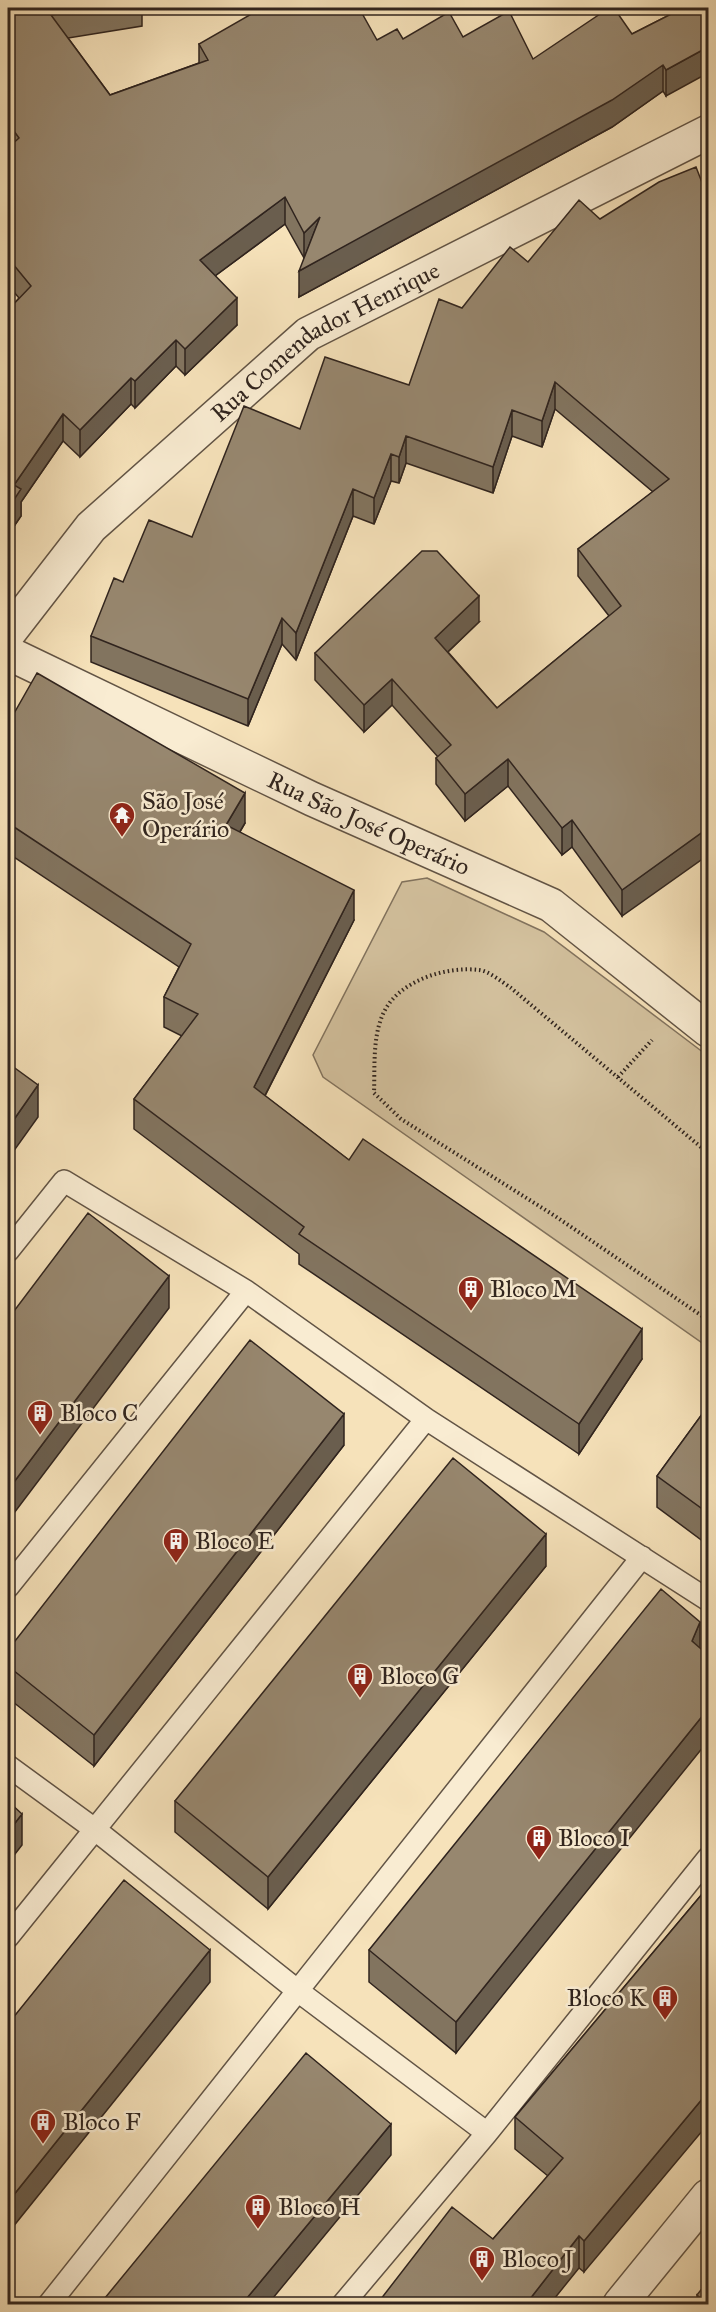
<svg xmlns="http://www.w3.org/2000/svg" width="716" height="2312" font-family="'IM FELL Great Primer',serif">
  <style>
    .green { fill: #d4c29f; stroke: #82735e; stroke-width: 1.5 }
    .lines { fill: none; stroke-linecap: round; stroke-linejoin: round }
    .service-casing { stroke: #625445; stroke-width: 24 }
    .minor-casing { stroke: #625445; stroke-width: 36 }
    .tertiary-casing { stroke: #625445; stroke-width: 36 }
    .path { stroke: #30241e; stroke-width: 4; stroke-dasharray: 1.5 3; stroke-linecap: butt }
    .service { stroke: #f9ecd2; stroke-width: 21 }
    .minor { stroke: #f9ecd2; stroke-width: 33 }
    .tertiary { stroke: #f9ecd2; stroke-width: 33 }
    .wall { fill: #82745f; stroke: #30241e; stroke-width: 1.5 }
    .shaded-wall { fill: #6a5e4e; stroke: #30241e; stroke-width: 1.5 }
    .building { fill: #97876f; stroke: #30241e; stroke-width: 1.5 }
    .labels { text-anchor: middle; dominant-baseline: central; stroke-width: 5; stroke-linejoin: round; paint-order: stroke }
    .street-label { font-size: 24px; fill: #30241e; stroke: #f9ecd2 }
    .poi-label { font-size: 24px; fill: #30241e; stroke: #f9ecd2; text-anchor: start }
  </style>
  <rect width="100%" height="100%" fill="#f6e2ba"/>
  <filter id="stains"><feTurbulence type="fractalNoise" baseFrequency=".00333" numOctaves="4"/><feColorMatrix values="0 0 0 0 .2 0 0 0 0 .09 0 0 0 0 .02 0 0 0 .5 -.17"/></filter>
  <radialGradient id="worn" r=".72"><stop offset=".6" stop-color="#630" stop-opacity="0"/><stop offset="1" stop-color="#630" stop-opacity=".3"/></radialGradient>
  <path class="green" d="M427,878L544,932L708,1056V1347L323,1077L313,1055L402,882Z"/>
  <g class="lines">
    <g class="service-casing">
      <path id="service" d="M8,1251L64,1181L246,1291L426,1419L708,1600
        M8,1587L246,1291
        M8,1766L93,1828L298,1991L487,2133
        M8,1937L426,1419
        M49,2304L642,1557
        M343,2304L487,2133L708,1858"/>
    </g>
    <g class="minor-casing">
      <g id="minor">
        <path id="s1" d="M8,653L312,799L551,905L708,1030"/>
        <path d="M620,2304L708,2196"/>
      </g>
    </g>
    <g class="tertiary-casing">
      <g id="tertiary">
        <path id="s2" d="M8,634L91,527L308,334L708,132"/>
      </g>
    </g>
    <path class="path" d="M618,1077L652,1040
      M708,1153L511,988C502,982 489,971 479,970C447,966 401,980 385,1010C372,1034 375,1067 374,1093L401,1119L555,1216L708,1320"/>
    <use href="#service" class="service"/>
    <use href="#minor" class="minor"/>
    <use href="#tertiary" class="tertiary"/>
  </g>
  <path class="wall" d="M8,8H142V26L68,38L110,95L199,63V44L403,39L463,37L533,59L632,34L683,8L666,96L663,91L612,127L299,297L304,258L285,224L215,276L237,325L185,375L176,366L135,408L131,404L80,457L63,441L21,502V516L8,535V310L19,298L8,285Z
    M708,198L622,916L572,847L562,855L508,786L465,821L436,784V758L438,757L392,705L364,732L315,680V653L479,622L448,652L497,708L609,616L578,576V549L653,492L555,409L542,447L512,436L493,493L406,463L399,483L391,481L374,524L353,516L296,660L282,644L248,726L91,662V636L123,582L192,537L300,429L409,385L462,308L528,262L600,219Z
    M8,724L245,823L240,832L354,920L265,1096L349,1160L642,1359L579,1454L299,1264V1254L134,1129V1099L182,1036L164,1027V997L179,967L8,853Z
    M708,1406V1545L657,1507V1476Z
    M344,1445L94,1766L8,1698V1650Z
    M546,1566L268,1909L175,1832V1801Z
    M700,1648L456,2053L369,1982V1950Z
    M708,1887L584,2272L579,2268L493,2239L548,2176L515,2149V2117Z
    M697,2295L708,2304H697Z"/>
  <path class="shaded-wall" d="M708,47V73L666,96V70Z
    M663,65V91L612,127L299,297V271Z
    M285,197V224L200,287V260Z
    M320,217L304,259V233Z
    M237,298V325L185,375V349Z
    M176,340V366L135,408V381Z
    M131,378V404L80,457V430Z
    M555,382V409L542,447V421Z
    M512,410V436L493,493V467Z
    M63,414V441L21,502V516L8,535V509L14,485Z
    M406,436V463L399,483V457Z
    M391,454V481L374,524V498Z
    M353,489V516L296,660V633Z
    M479,596V622L435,664V638Z
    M282,618V644L248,726V699Z
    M392,679V705L364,732V705Z
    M508,759V786L465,821V794Z
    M245,793V823L226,855V825Z
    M572,820V847L562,855V828Z
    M708,828V855L622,916V890Z
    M354,890V920L254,1117V1087Z
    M38,1085V1117L8,1159V1128Z
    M169,1276V1308L8,1521V1490Z
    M642,1329V1359L579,1454V1424Z
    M344,1414V1445L94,1766V1735Z
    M546,1534V1566L268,1909V1877Z
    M700,1622V1653L692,1641Z
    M708,1709V1741L456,2053V2022Z
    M22,1814V1845L8,1863V1832Z
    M210,1950V1982L8,2233V2202Z
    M708,2092V2124L584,2272V2241Z
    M391,2124V2155L268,2304H242Z
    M579,2236V2268L550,2304H526Z"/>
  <path class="building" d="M8,8H94L51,15L110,95L208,60L199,44L262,8H359L377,40L397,29L403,39L449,12L463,37L509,11L533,59L609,8H614L632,34L683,8H700L708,25V47L666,70L663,65L612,100L299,271L320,217L304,233L285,197L200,260L237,298L185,349L176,340L135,381L131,378L80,430L63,414L14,485L21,489L8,509V310L31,286L8,258V148L19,138L8,123Z
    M700,8H708V20L707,21Z
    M696,167L708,198V828L622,890L572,820L562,828L508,759L465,794L436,758L451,745L392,679L364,705L315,653L422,551H437L479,596L435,638L497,708L621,606L578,549L669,479L555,382L542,421L512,410L493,467L406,436L399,457L391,454L374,498L353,489L296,633L282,618L248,699L91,636L114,578L123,582L149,520L192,537L244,406L300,429L325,357L409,385L439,299L462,308L510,247L528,262L579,200L600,219L659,182Z
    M37,673L245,793L226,825L354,890L254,1087L349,1160L363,1139L642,1329L579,1424L299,1234L304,1227L134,1099L198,1014L164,997L191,944L8,823V724Z
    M8,1063L38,1085L8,1128Z
    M88,1213L169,1276L8,1490V1319Z
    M250,1340L344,1414L94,1735L8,1666V1650Z
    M708,1406V1513L657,1476Z
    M453,1458L546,1534L268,1877L175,1801Z
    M661,1589L700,1622L692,1641L708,1655V1709L456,2022L369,1950Z
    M8,1801L22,1814L8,1832Z
    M124,1880L210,1950L8,2202V2024Z
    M708,1887V2092L584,2241L579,2236L526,2304H377L452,2207L493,2239L563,2158L515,2117Z
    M306,2053L391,2124L242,2304H100Z
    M708,2281V2304L697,2295Z"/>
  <defs>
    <g id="temple-pin" transform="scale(1.35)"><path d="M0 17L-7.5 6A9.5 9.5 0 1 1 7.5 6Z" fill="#8f2418" stroke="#f9ecd2"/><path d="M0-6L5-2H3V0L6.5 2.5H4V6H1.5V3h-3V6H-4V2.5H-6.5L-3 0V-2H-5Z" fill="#fff"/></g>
    <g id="building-pin" transform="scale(1.35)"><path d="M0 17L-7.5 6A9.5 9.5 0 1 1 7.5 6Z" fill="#8f2418" stroke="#f9ecd2"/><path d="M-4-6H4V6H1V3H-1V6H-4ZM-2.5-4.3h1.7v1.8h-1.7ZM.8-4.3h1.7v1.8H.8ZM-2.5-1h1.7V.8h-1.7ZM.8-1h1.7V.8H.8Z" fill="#fff"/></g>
  </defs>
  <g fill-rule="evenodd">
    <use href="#temple-pin" x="122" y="815"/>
    <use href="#building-pin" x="471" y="1289"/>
    <use href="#building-pin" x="40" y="1413"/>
    <use href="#building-pin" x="176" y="1541"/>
    <use href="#building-pin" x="360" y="1676"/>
    <use href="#building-pin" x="539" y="1838"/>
    <use href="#building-pin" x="665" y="1998"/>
    <use href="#building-pin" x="43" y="2122"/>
    <use href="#building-pin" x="258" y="2207"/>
    <use href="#building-pin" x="482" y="2259"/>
  </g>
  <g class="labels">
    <g class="street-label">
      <text stroke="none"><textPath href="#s2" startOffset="436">Rua Comendador Henrique</textPath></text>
      <text stroke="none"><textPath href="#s1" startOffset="399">Rua São José Operário</textPath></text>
    </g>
    <g class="poi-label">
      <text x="142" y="801">São José<tspan x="142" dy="28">Operário</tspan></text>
      <text x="490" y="1289">Bloco M</text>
      <text x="60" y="1413">Bloco C</text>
      <text x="195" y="1541">Bloco E</text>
      <text x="380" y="1676">Bloco G</text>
      <text x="558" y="1838">Bloco I</text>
      <text x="646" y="1998" text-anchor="end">Bloco K</text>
      <text x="63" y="2122">Bloco F</text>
      <text x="278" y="2207">Bloco H</text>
      <text x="502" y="2259">Bloco J</text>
    </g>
  </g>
  <rect width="716" height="2312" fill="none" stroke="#f6e2ba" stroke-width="30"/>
  <rect x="9" y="9" width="698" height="2294" fill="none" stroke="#30241e" stroke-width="3"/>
  <rect x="15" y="15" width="686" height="2282" fill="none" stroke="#30241e" stroke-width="1.5"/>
  <rect width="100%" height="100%" filter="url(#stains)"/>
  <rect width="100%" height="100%" fill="url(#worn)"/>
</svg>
